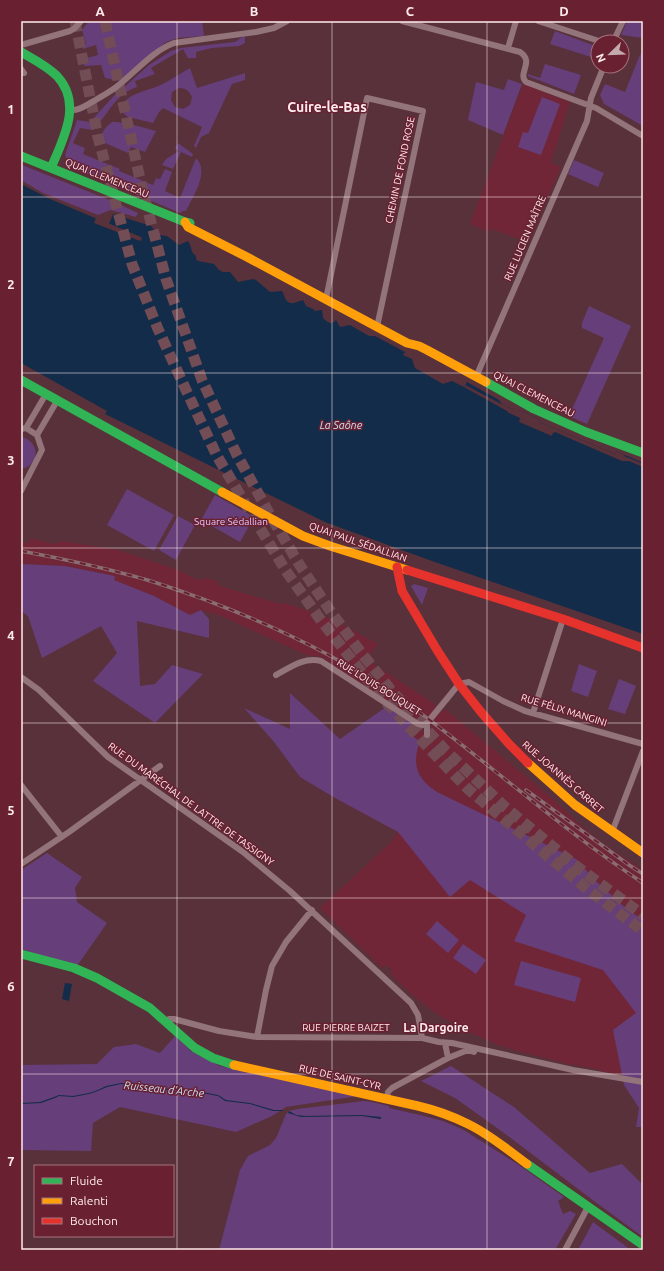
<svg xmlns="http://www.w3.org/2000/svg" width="664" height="1271" font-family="Ubuntu,sans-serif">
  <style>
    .built { fill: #712637 }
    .green { fill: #663e79; fill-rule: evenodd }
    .water { fill: #132c49 }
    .pier { fill: #59313a }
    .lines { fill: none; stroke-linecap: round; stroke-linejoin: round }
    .highway-tunnel { stroke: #724d55; stroke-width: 11; stroke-dasharray: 11 5.5; stroke-linecap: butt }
    .street { stroke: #92747a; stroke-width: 6 }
    .fast { stroke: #30b455; stroke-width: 9 }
    .slow { stroke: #ff9f0a; stroke-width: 9 }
    .jam { stroke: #e5322d; stroke-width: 9 }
    .rail-casing { stroke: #896d73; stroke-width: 3.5 }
    .rail { stroke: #692131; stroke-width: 2; stroke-dasharray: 6; stroke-linecap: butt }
    .grid { fill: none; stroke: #feebed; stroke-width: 1; stroke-opacity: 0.55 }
    .labels { text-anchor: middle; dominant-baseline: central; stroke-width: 3; stroke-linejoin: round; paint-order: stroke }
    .street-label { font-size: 10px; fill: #feebed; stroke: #692131 }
    .park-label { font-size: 10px; fill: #e2c4f9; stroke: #692131 }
    .water-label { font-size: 11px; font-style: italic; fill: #cadff6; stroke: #692131 }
    .quarter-label { font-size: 12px; font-weight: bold; fill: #feebed; stroke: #692131 }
    .district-label { font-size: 14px; font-weight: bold; fill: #feebed; stroke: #692131 }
    .neatline { fill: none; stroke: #feebed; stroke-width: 1.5 }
    .grid-label { font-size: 13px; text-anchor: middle; font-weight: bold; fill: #feebed }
  </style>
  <rect width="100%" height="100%" fill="#59313a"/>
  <path class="built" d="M523,84L570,102L551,163L561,167L528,242L491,229L489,232L470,224Z
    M30,538L53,544L62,541L118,550L178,570L197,580L205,578L218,581L217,585L280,604L285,603L330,618L378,644L366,659L433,703L436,706L433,712L437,715L445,709L548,795L587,831L605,845L643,870V939L636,986V1077L603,1072L597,1069L568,1064L518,1051L498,1045L462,1029L437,1014L417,999L391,975L392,971L385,965L382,968L320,908L391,842L398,832L335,798L411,723L430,737L433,731L431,724L425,720L420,721L389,702L322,657L306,655L219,615L201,610L190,615L154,596L113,580L115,576L65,566L21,564V542L29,543Z"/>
  <path class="green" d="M89,21H202L204,36L178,38L166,42L120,81L105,78L101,65L84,66L83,59L98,55L96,45L83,49V45L86,44L82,30Z
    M627,21H643V38L621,35Z
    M555,31L598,47V50L594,58L550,44Z
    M242,37H245V43L239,46L212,48L196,52V58H188L183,49L151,68L155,74L135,81L137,87C115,94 108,115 93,130L80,128L73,143L85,148L83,154L120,169L119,171L153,185L156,178L160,179L165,169L172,172L165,191L180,198L196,158C210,172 193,196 186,211H183L180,213L71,167L65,155L77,120L90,122L121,88L122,89L149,65L171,51L181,48L235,42Z
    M643,51V126L604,104L600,95L605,84L625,92L639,57Z
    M545,64L581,75L574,94L528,76V74L540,78Z
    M190,68L197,88L245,73V80L232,84L209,133L201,137L196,148L194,146L202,127L163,108L159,112L153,123L128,117L123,113L122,106C127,93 151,90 163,84C172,79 181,73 190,68ZM179,88C186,88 189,91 192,97L190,105L183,109L175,107L171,100L172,92Z
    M508,79L522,84L503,135L468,120L476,82L504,90Z
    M542,97L560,104L541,155L518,147L523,132L528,133Z
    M112,122C121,121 147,128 156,131L145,152L131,147L128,153L105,143C98,135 105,127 112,122Z
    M178,143L193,154L192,157L181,152L173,169L162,165L166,159L179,151L175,148Z
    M574,160L604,173L598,187L568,174Z
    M22,165L112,201L138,213L136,217L111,210L98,215L43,193L21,180V169Z
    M589,306L631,326L587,424L569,416L604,338L582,328V323Z
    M21,437C35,439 41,456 30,465C28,467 24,468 21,469Z
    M127,489L174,515L154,551L107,525Z
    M215,495L254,517L240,542L201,520Z
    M178,516L195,525L176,560L159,550Z
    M21,564L65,566L115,576L114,580L154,596L190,615L201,610L209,619V638L137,621L140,686L155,684L172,665L203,674L155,723L93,681L117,653L101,626L42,658L28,616L21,611Z
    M414,584L428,588L422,605L411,586Z
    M579,664L597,671L588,697L571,691Z
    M619,679L636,686L625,714L608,709Z
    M290,693L340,739L386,707L414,725L409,734L420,741C411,765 417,780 439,793L576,859L597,882L630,912L643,919C643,935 641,951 643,966V1127H636L639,1108L624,1085L613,1030L636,1013L603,970L514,941L526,915L470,880L450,897L398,832L335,798L300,777L274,742L244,708L290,729Z
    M47,853L82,877L75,888L77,902L107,923L77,966L21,949V870Z
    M437,921L459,940L448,953L426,934Z
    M463,944L486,960L476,974L453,958Z
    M521,961L581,978L575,1002L514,985Z
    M175,1036L192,1052L220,1066L358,1096L286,1107L272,1116L236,1132L120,1107L93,1123L91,1151L21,1150V1065L97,1064L114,1047L136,1044L160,1053Z
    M451,1066L514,1107L590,1173L622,1164L643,1185V1237L594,1201L504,1133L455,1098L421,1081Z
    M364,1101L372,1102L389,1106V1108L420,1115L443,1121L462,1129L519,1165L564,1197L558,1201L563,1214L570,1211L576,1214L555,1250H219L240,1170L248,1156L270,1145L276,1138L286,1114L289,1111L297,1109Z
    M593,1222L631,1250H578Z"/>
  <path class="water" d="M21,184L48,198L109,224L113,214L151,226L159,235L167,236L179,245L188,241C192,246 190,252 196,256V259L198,261L214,264L219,270L223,272H230L238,282L253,279L256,280L270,292L282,291C284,294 285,299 287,301C292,306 298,301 303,300L306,306L313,309L315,311L322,310L323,318C328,323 331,325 336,320L340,327L350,325L369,336H375L405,352L403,355L412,359L415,368L443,384L452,381L464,387L467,382L499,400C503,408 511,408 518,410C526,413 533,416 540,419L539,422L615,454L616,451L643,463V634L432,561L325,522L105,414L107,411L21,363Z
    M65,983L72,984L69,1001L62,999Z
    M121,1083L152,1086L159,1089L181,1088L218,1095L226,1100L250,1103L274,1110H283V1111H273L250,1104L225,1101L218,1096L181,1089L159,1090L152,1087L121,1084L107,1087L98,1091L89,1094L73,1097L59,1096L55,1098L41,1103L21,1104V1103L40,1102L54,1097L59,1095L73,1096L89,1093L98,1090L106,1086Z
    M289,1111L296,1115L305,1116L361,1115L381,1117V1119L362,1116L301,1117L288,1113Z"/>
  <path class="pier" d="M96,218L141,237L142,239L140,241L94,223Z
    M465,385L509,408L516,409L540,419L539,422L615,454L616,451L625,455L624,456L643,464V467L629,461H622L555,432L553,433L552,436L519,422L520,418L509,413L507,411L464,387Z"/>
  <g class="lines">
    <path class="highway-tunnel" d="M75,21L98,137L132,264L158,329L186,390L217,456L255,520L286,571L320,619L352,660L382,698L440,760L468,789L587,889L643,931
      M105,21L142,188L166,279L202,380L237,455L269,513L299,564L331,612L359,650L390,689L445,750L504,806L576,866L643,915"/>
    <path class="street" d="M402,21L520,52C535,62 517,73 526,82L596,108L643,136
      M538,21L602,42
      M613,42L623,21
      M21,45L70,31L75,28L81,21
      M508,48L516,21
      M21,69L24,73
      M71,110C79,111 86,105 94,101C102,96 112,91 120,84C137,70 153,51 174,43L256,32L274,28L287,21
      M326,299L367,98L423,111L377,327
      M476,377L587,121L591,98L604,66
      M26,428L46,394
      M21,429L26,428L37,435L42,450L21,491
      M37,435L57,401
      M276,675C291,667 303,657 321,661L418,724L423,725L427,723L459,684L469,682L503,701L525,711L643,744
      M21,677L39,690L108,757L243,852L290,891L411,1003L418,1015L422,1038
      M533,713L563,619
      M427,735V723
      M21,785L62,837
      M612,832L643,751
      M21,864L69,832L160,766
      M166,1022L169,1019H174L219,1031L257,1037L422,1038L439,1042L452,1043L573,1070L643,1082
      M257,1037L266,990L272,966L286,942L312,910
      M445,1043L448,1058
      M387,1099L388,1092L392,1088L448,1058L468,1050L474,1052
      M565,1250L588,1207"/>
    <path class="fast" d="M21,52C33,59 47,66 57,76C83,104 63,139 51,168
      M21,156L185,222L190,223
      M21,380L222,492
      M486,382L534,409L586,432L643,453
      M21,954L74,968L97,978L150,1008L195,1048L213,1058L234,1065
      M527,1164L643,1245"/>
    <path class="slow" d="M185,222L188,227L247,257L407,343L419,346L427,350L486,382
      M222,492L303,536L330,546L407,570
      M528,763L575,805L643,853
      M234,1065L418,1106C435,1110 452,1116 468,1124C489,1134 508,1150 527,1164"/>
    <path class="jam" d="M397,567L402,591L437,650L459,684L481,712L510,745L528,763
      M407,570L563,619L643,648"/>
    <g class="rail-casing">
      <path id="rail" d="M21,551C59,558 96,566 133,576C160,583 186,593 211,602C274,626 335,655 391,692C478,752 554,825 643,883
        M526,790L629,865L643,874"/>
    </g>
    <use href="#rail" class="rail"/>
  </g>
  <path class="grid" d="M177,21V1250M332,21V1250M487,21V1250M21,197H643M21,373H643M21,548H643M21,723H643M21,898H643M21,1074H643"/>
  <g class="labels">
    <g class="street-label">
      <text transform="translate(400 170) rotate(-78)">CHEMIN DE FOND ROSE</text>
      <text transform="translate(107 178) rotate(22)">QUAI CLEMENCEAU</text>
      <text transform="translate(525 238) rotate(-67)">RUE LUCIEN MAÎTRE</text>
      <text transform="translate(534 394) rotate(27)">QUAI CLEMENCEAU</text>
      <text transform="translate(358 542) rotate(19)">QUAI PAUL SÉDALLIAN</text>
      <text transform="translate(379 687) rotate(32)">RUE LOUIS BOUQUET</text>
      <text transform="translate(564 710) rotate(17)">RUE FÉLIX MANGINI</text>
      <text transform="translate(563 777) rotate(41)">RUE JOANNÈS CARRET</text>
      <text transform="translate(191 804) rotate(36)">RUE DU MARÉCHAL DE LATTRE DE TASSIGNY</text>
      <text x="346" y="1027">RUE PIERRE BAIZET</text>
      <text transform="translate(340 1077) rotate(13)">RUE DE SAINT-CYR</text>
    </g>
    <g class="park-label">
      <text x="231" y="521">Square Sédallian</text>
    </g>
    <g class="water-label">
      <text x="341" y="425">La Saône</text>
      <text transform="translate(164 1089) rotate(6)">Ruisseau d'Arche</text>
    </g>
    <g class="quarter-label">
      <text x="436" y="1027">La Dargoire</text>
    </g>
    <g class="district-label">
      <text x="327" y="107">Cuire-le-Bas</text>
    </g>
  </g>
  <rect width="664" height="1271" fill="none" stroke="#692131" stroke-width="44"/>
  <rect x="34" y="1165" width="140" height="72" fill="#692131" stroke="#a5727c"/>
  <rect x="42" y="1178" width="20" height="6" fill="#30b455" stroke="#a5727c"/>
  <text x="70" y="1185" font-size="12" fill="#feebed">Fluide</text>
  <rect x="42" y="1198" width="20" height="6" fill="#ff9f0a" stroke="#a5727c"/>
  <text x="70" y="1205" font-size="12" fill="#feebed">Ralenti</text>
  <rect x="42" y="1218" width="20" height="6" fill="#e5322d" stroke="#a5727c"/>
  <text x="70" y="1225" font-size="12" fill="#feebed">Bouchon</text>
  <g transform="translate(610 54) rotate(247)"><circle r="19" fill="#692131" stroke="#a5727c"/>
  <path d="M0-3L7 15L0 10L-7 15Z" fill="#c4aaae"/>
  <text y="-6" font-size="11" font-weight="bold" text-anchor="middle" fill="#feebed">N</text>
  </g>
  <rect x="22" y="22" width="620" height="1227" class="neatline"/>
  <g class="grid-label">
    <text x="100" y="16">A</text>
    <text x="254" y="16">B</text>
    <text x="410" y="16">C</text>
    <text x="564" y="16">D</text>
    <text x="11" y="114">1</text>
    <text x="11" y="289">2</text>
    <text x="11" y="465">3</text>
    <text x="11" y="640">4</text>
    <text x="11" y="815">5</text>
    <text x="11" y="991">6</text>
    <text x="11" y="1166">7</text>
  </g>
</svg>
